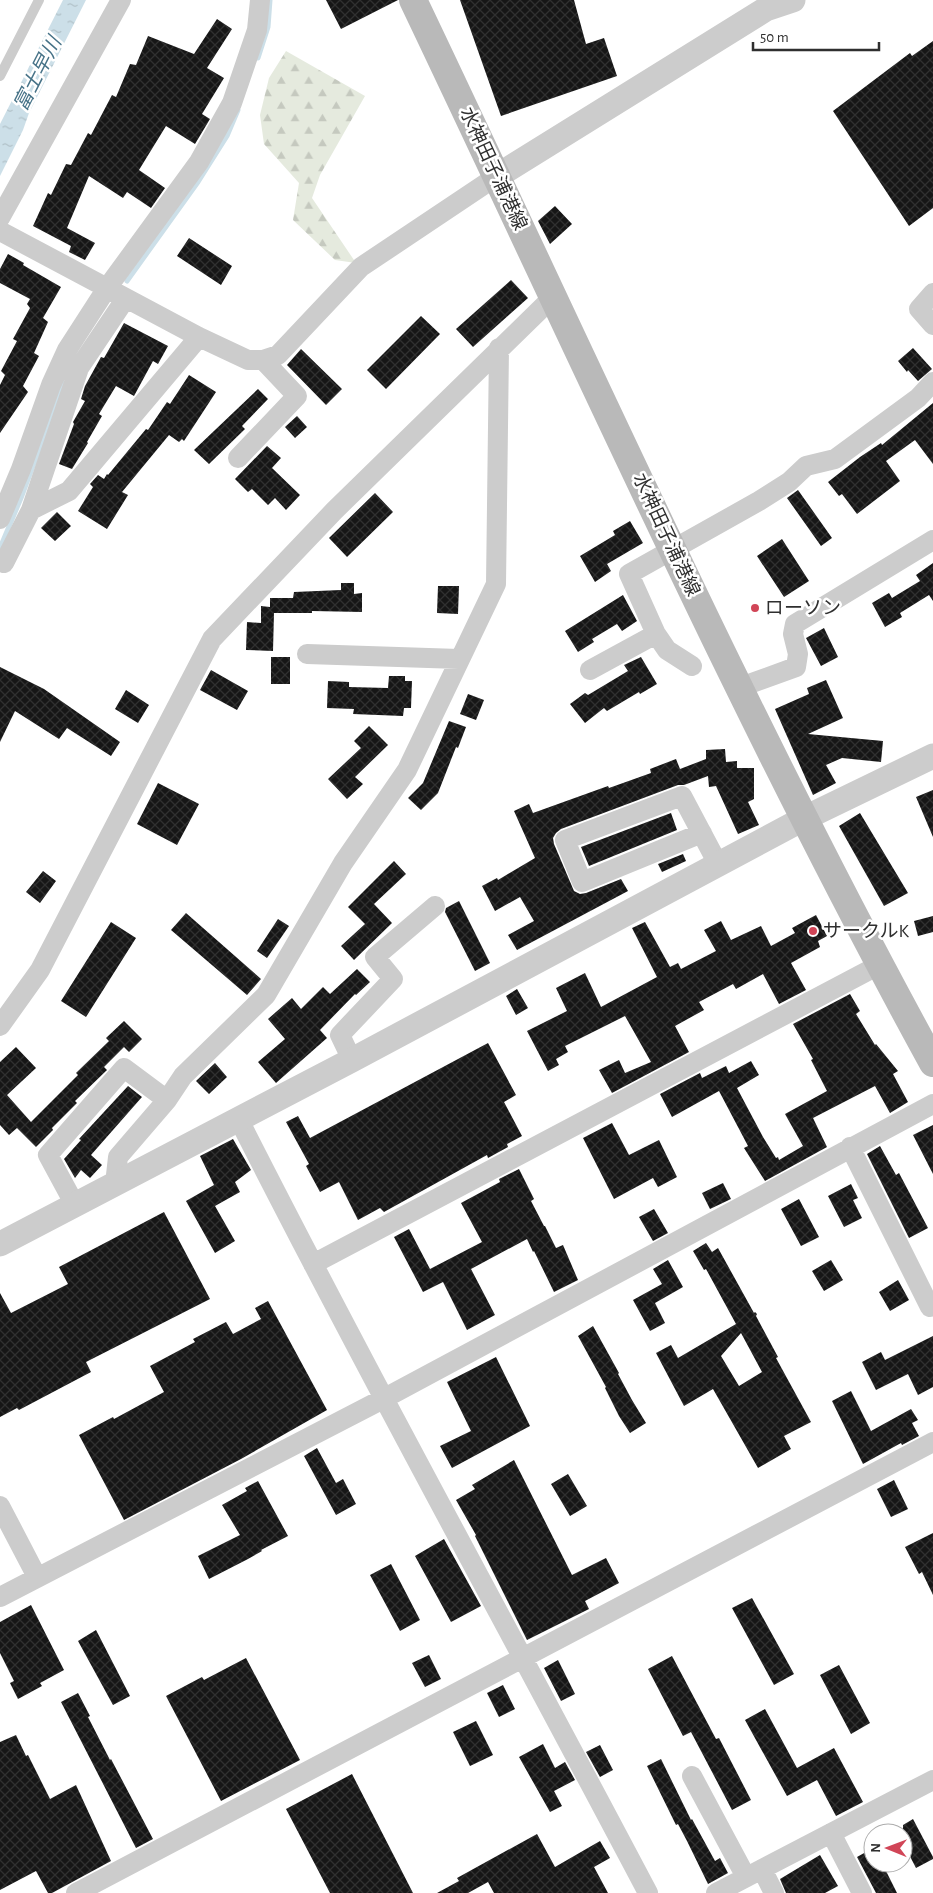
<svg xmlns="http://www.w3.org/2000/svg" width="933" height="1893" font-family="'Alegreya Sans','Noto Sans JP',sans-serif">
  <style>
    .forest { fill: url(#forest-firs) }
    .water { fill: url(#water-ripples) }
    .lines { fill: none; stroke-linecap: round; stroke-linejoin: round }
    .stream { stroke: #ccdfe8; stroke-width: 5 }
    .building { fill: url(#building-cross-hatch); fill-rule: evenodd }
    .service { stroke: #ccc; stroke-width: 10 }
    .minor { stroke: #ccc; stroke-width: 20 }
    .tertiary { stroke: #ccc; stroke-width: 25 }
    .secondary { stroke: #b9b9b9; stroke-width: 28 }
    .poi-dot { fill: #d14557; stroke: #fff; stroke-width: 2 }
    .labels { text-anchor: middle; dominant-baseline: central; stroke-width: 5; stroke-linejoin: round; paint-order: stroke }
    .street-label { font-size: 19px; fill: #2f2f2f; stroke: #fff }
    .poi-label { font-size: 19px; fill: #2f2f2f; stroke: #fff; text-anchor: start }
    .water-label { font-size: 20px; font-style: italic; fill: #467287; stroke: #fff }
  </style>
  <defs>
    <pattern id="forest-firs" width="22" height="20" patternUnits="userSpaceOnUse" patternTransform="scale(1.25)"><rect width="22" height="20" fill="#e5eade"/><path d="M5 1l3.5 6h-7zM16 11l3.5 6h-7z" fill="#c5c9bf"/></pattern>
    <pattern id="water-ripples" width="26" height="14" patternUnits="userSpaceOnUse" patternTransform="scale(1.25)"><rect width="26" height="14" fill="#ccdfe8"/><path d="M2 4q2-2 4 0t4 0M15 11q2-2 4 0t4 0" fill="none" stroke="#b0c0c7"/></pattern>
    <pattern id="building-cross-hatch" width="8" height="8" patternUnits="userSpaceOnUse" patternTransform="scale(1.25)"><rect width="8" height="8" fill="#161616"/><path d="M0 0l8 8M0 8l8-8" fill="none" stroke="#303030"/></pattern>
  </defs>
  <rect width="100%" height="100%" fill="#fff"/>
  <path class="forest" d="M286,51L365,96L320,175L312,198L356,263L335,260L293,220L299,183L264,144L260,115L269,78Z"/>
  <path class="water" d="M63,0H86L29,113L23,130L0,176V124Z"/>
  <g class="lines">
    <path class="stream" d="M258,58L268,27L270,0
      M127,281L198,182L227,136L238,110
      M0,548L21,498L64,383"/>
  </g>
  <path class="building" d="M326,0H398L341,29Z
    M460,0H574L586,44L604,38L617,76L501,116Z
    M217,19L232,29L207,68L224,78L202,114L210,119L195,144L166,126L139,170L165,188L151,208L127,192L123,198L89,176L67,228L95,243L85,260L69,252L71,246L33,226L48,193L51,195L66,164L71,165L88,133L91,135L112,95L116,97L130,64L136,65L148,36L194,54Z
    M933,41V208L909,226L833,111L910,53L912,56Z
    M555,206L572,224L550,244L538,221Z
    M189,238L232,266L221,285L177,256Z
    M8,254L24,263L23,265L61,287L43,318L48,322L34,353L39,356L23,386L28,392L0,433V385L5,375L1,371L17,341L13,339L30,308L27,304L30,299L0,283V269Z
    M511,280L528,298L473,347L456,329Z
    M421,316L440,334L386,389L367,370Z
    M124,323L168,346L158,364L153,361L134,396L116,386L99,414L102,416L87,442L88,443L72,469L59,464L74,424L73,422L85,401L81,399L85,386L101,357L104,358Z
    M913,348L932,369L918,381L908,370L907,372L898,361Z
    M301,349L342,389L326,405L287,365Z
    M189,375L216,392L184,441L182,439L179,442L169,435L122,492L128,495L107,529L78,511L93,487L90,484L98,475L104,479L107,474L108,475L146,429L148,430L167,402L170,404Z
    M258,389L268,399L242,426L245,429L209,464L194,450Z
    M933,403V464L915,440L886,461L900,481L857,514L842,494L839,496L828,482L860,457L881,443L882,445Z
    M297,416L307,427L295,438L285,427Z
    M267,446L281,458L272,468L300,495L286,510L275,498L268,505L252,489L248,492L235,479Z
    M798,490L832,538L821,546L787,498Z
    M375,493L393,512L347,557L329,538Z
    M57,512L71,526L55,541L41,528Z
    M630,521L643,543L607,564L611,571L595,582L580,556L615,535L613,531Z
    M782,539L809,581L784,597L757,556Z
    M933,563V601L929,595L900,613L902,617L885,627L872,603L889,593L892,598L920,581L916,575Z
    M341,583H354V594L362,593V612L312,611V613H274L273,651L246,650L247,622L261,623V606L270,607V598H293L294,592L341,590Z
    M438,586H459L458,614L437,613Z
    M623,595L637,621L622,631L617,624L592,639L594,642L578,652L565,631Z
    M824,628L838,657L821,666L806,638Z
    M271,657H290V684H271Z
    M641,657L657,684L640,694L639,692L607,711L604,708L585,723L570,704L585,693L588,695L628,671L624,665Z
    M0,667L44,689L120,742L111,756L67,728L59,739L15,711L0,742Z
    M211,670L248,691L237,710L200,690Z
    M389,676H405V681H412L411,708H404L403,716L353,714L354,709L327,708L328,681L349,682V687L388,688Z
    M826,680L843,718L808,734L883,741L881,762L842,758L826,765L836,783L813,795L775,709L809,694L807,688Z
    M126,690L149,705L138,723L115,709Z
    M468,694L484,700L476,720L460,714Z
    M449,721L466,727L458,748L456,747L438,793L421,810L408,798L423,783Z
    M369,726L388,745L355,777L363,784L347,799L328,779L361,748L354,741Z
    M725,749L726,762L737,761V768H754V799L748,802L759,825L738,834L716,786L709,787L708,776L684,785H678L561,829L556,833L553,838L554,844L574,891L580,894L586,893L621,879L628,891L517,950L508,935L534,921L520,897L495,911L482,886L497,878L498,880L535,858L514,811L529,804L533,813L608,786L609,788L651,773L650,769L676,759L680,769L706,759V750Z
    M158,783L199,804L177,845L137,824Z
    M933,790V837L916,797Z
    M671,813L677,830L589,866L581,847Z
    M860,813L908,893L884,906L839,826Z
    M683,854L686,861L662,872L658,864Z
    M394,861L406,874L374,904L392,923L354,960L341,946L365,924L348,907Z
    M43,871L56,881L40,903L26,892Z
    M459,901L490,963L475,971L445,912L446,908Z
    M186,913L261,979L247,995L171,930Z
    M816,915L827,936L818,941L820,947L791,963L806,990L779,1004L763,974L736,989L733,984L699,1002L704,1010L675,1026L689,1052L612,1093L599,1070L619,1060L625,1073L651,1062L625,1016L565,1046L568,1052L556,1059L559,1065L548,1071L527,1031L567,1011L556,988L585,973L601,1007L657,977L632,928L645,922L670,967L678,963L681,969L716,951L704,930L721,921L731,940L761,926L771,946L795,933L792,928Z
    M933,916V932L918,936L914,921Z
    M278,919L289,926L267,958L257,951Z
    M111,922L136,938L86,1017L61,1001Z
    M357,969L370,982L356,995L355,994L320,1030L327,1038L276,1083L258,1062L285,1039L268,1019L292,998L301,1009L323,987L330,994Z
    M517,989L528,1008L516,1015L506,996Z
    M850,994L860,1011L856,1014L875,1045L876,1044L898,1071L893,1074L908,1102L890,1113L875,1086L813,1118L827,1147L765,1181L744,1148L748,1146L719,1091L672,1117L660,1094L700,1073L702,1078L726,1066L729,1073L751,1061L759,1075L737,1088L763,1137L776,1158L778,1157L779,1160L803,1146L785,1114L827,1091L811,1060L813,1059L793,1024Z
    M124,1021L142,1039L129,1052L124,1047L104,1067L107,1070L75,1101L77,1103L52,1128L53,1130L36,1147L17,1128L9,1135L0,1125V1062L16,1047L36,1068L7,1095L31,1122L78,1075L76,1073L109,1041L106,1038Z
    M488,1043L516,1095L504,1102L522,1136L507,1144L508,1147L488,1158L487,1155L384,1212L380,1208L358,1220L339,1182L320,1192L306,1166L309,1164L286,1122L298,1116L310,1138Z
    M215,1063L227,1077L209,1094L196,1081Z
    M128,1086L142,1097L91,1155L102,1165L90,1178L81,1170L75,1178L64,1159L81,1140L79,1139Z
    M612,1123L629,1155L659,1140L677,1177L658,1187L653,1178L614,1199L583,1138Z
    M933,1125V1174L913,1135Z
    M233,1139L251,1170L235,1182L240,1192L215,1206L235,1241L215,1253L186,1201L214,1185L200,1156Z
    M880,1146L896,1175L899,1173L928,1228L909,1238L867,1154Z
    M519,1169L534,1199L531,1201L544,1226H545L556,1248L563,1245L578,1280L554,1292L534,1251L533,1252L527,1239L471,1269L495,1315L467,1330L443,1282L423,1292L394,1237L409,1229L430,1269L482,1242L461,1203L500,1182L499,1179Z
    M723,1183L731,1199L710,1209L702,1193Z
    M851,1184L858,1198L853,1200L862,1218L844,1227L828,1196Z
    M799,1199L819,1237L801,1246L781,1209Z
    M654,1209L668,1233L653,1241L639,1217Z
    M164,1212L210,1299L86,1362L91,1372L19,1410L17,1408L0,1417V1293L11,1313L68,1284L59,1267Z
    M706,1243L712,1252L718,1248L754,1313L755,1312L757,1314L756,1316L778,1357L776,1358L811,1422L784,1436L791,1449L758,1468L713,1389L684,1406L656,1353L671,1345L678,1358L736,1324L706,1269L704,1270L693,1251ZM741,1333L762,1372L739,1386L721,1356Z
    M668,1260L683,1287L655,1303L665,1323L650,1331L633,1300L662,1284L653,1269Z
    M831,1260L843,1280L824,1291L812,1271Z
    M898,1280L909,1300L890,1311L879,1292Z
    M268,1301L327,1410L241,1459L124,1520L79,1435L113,1417L114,1419L164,1392L150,1366L195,1342L193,1339L226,1322L233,1334L261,1319L255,1308Z
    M593,1326L619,1373L618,1374L632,1400L646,1423L630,1433L619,1416L605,1388L606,1387L578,1336Z
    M933,1336V1387L918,1395L908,1374L876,1390L862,1362L881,1352L885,1360Z
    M496,1357L530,1426L452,1468L440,1446L471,1431L447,1382Z
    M851,1391L871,1431L911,1409L918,1420L912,1423L919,1436L902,1445L901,1443L863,1464L832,1401Z
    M317,1448L336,1483L343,1479L356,1504L336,1515L304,1456Z
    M514,1460L572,1575L606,1558L619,1583L585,1601L589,1609L527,1640L475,1536L476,1535L456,1500L475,1489L472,1485Z
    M568,1474L587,1506L570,1516L551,1484Z
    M894,1480L908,1509L891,1517L877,1489Z
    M258,1481L288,1536L261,1550L262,1551L248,1559L209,1579L198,1556L240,1535L222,1505L247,1491L245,1488Z
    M933,1533V1595L922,1572L919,1574L905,1547Z
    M444,1539L481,1606L451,1622L415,1556Z
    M391,1564L420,1620L400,1631L370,1575Z
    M752,1598L794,1674L774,1685L732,1608Z
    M31,1605L64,1670L40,1683L42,1686L18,1699L10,1683L14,1681L0,1653V1622Z
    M96,1630L130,1696L113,1705L78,1641Z
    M429,1655L441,1679L425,1687L412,1663Z
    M672,1656L716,1739L719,1738L751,1800L732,1810L691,1732L683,1736L648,1669Z
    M246,1658L300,1760L221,1801L166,1696L202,1677L204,1680Z
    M558,1660L575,1694L561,1701L544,1668Z
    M839,1665L870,1723L851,1734L820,1675Z
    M503,1685L515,1709L499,1717L487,1693Z
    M78,1693L90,1716L88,1717L110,1760L111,1759L153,1839L136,1848L61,1702Z
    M765,1709L797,1768L834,1748L863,1802L836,1816L817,1780L787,1796L745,1720Z
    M476,1721L493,1755L470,1766L453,1732Z
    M16,1735L26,1756L28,1755L50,1799L76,1785L111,1861L52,1893H48L36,1871L0,1890V1742Z
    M543,1744L555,1768L565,1762L575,1780L554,1791L562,1806L550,1812L519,1757Z
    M600,1745L613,1770L600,1777L586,1752Z
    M661,1759L691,1820L692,1819L715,1861L720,1858L728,1873L708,1884L687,1841L678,1824L676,1825L647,1766Z
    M352,1774L413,1893H330L286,1809Z
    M913,1819L933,1857V1859L916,1868L903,1843V1825Z
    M537,1834L555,1867L600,1841L610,1858L594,1867L608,1893H494L488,1882L468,1893H437L459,1881L457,1878Z
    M873,1848V1863H882L897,1893H876L857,1857Z
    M820,1855L838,1886L825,1893H786L780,1879Z"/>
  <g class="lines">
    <path class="service" d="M0,76L39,0"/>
    <path class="minor" d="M0,218L121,0
      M0,231L199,337L248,360H263L278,355L361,267L497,176
      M933,293L919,309L933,325
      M238,458L297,396L263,360
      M31,510L79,368L126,298
      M0,519L21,469L51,385L67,350L107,288L199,162L232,103L257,30L260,0
      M0,561L4,563L31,510L69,491L199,337
      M307,654L459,659
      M692,666L667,650L656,634L629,574L759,501L789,482L806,466L835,459L918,398L933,382
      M590,670L656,634
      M738,688L796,667L798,654L793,634L795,624L933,540
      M702,833L582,882L565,840L682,796L718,864
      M0,1026L40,970L212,639L334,511L553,297
      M352,1060L340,1035L393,979L375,957L435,906
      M239,1120C371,1380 512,1635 648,1893
      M850,1147L930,1307L933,1305
      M115,1184L118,1157L167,1100L183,1076L266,995L343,863L407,770L496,584L499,348
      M75,1205L48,1155L124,1068L167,1100
      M313,1264L879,965
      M0,1506L37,1577
      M0,1597L383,1399L933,1104
      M692,1776L746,1877
      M831,1833L862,1893
      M762,1869L774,1893
      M76,1893L933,1442
      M716,1893L933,1780"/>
    <path class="tertiary" d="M497,176L766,9L793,0
      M0,1244L352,1060L803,819L933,756"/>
    <path class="secondary" d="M413,0C583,356 743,717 933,1063"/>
  </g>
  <g class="poi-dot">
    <circle cx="755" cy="608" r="5"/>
    <circle cx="813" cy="931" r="5"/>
  </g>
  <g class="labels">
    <g class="street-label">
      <text transform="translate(493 169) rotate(65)">水神田子浦港線</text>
      <text transform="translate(666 535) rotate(65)">水神田子浦港線</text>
    </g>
    <g class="poi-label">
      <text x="765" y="608">ローソン</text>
      <text x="823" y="931">サークルK</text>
    </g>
    <g class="water-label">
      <text transform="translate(38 74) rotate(-63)">富士早川</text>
    </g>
  </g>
  <g transform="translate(888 1848) rotate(271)"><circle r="24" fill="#ffffff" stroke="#acacac"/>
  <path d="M0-4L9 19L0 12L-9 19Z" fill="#d14557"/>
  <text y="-8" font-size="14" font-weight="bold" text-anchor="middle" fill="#2f2f2f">N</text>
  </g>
  <path d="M753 42v8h126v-8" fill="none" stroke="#2f2f2f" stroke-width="2.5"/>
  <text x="760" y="42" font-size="15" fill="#2f2f2f" stroke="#ffffff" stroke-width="4" paint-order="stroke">50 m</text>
</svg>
